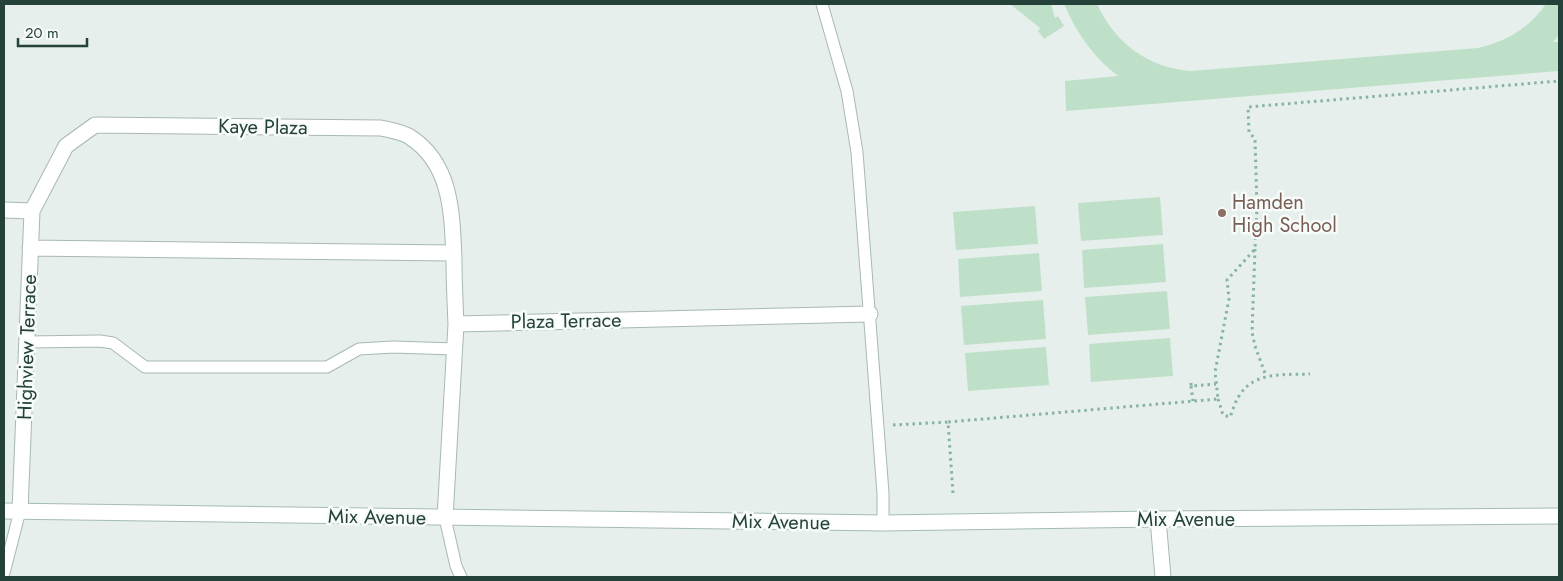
<svg xmlns="http://www.w3.org/2000/svg" width="1563" height="581" font-family="Jost,sans-serif">
  <style>
    .green { fill: #bfe0c8 }
    .lines { fill: none; stroke-linecap: round; stroke-linejoin: round }
    .lane-casing { stroke: #a8b8b2; stroke-width: 13 }
    .street-casing { stroke: #a8b8b2; stroke-width: 17 }
    .secondary-casing { stroke: #a4bbb3; stroke-width: 17 }
    .path { stroke: #86b3a5; stroke-width: 3; stroke-dasharray: 2.5 4; stroke-linecap: butt }
    .lane { stroke: #fff; stroke-width: 11 }
    .street { stroke: #fff; stroke-width: 15 }
    .secondary { stroke: #fff; stroke-width: 15 }
    .education-dot { fill: #8d6e63; stroke: #f7fbf9; stroke-width: 2 }
    .labels { text-anchor: middle; dominant-baseline: central; stroke-width: 5; stroke-linejoin: round; paint-order: stroke }
    .street-label { font-size: 20px; fill: #24423a; stroke: #f7fbf9 }
    .education-label { font-size: 20px; fill: #785e54; stroke: #f7fbf9; text-anchor: start }
  </style>
  <rect width="100%" height="100%" fill="#e6efeb"/>
  <path class="green" d="M1010,4H1051L1055,18L1058,16L1064,26L1044,39L1038,31L1040,28Z
    M1064,4H1097C1115,43 1148,68 1191,71L1478,48C1506,42 1529,28 1546,4H1559V35L1553,42H1559V71L1066,111L1065,81L1118,76C1093,57 1076,32 1064,4Z
    M1160,197L1163,235L1081,241L1078,203Z
    M1035,206L1038,244L956,250L953,212Z
    M1163,244L1166,282L1084,288L1082,250Z
    M1039,253L1042,291L960,297L958,259Z
    M1167,291L1170,329L1088,335L1085,297Z
    M1043,300L1046,339L964,345L961,306Z
    M1170,338L1173,376L1091,382L1089,344Z
    M1046,347L1049,385L968,391L965,353Z"/>
  <g class="lines">
    <g class="lane-casing">
      <path id="lane" d="M822,4L847,91L857,152L883,493V523
        M27,342L100,341L113,343L145,367H327L359,349L393,347L455,349
        M445,518L456,566L461,577
        M4,573L20,511"/>
    </g>
    <g class="street-casing">
      <path id="street" d="M4,210L32,211L20,511
        M32,211L66,146L95,125L381,128C390,130 403,132 410,137C452,164 452,214 454,259C454,280 455,302 456,324
        M30,248L453,253
        M445,518L456,324L870,314
        M1158,519L1163,577"/>
    </g>
    <g class="secondary-casing">
      <path id="secondary" d="M4,511L883,523L1158,519L1559,516"/>
    </g>
    <path class="path" d="M1255,249L1252,332L1255,346L1266,376
      M1191,383V386L1216,384
      M1191,386L1193,401
      M1218,399L1223,415L1230,417C1233,410 1235,402 1239,396C1254,371 1285,375 1310,374
      M893,425L948,422
      M953,493L948,422L1218,399L1215,372L1229,299L1227,280L1255,249L1257,208L1255,139L1249,132L1248,107L1559,81"/>
    <use href="#lane" class="lane"/>
    <use href="#street" class="street"/>
    <use href="#secondary" class="secondary"/>
  </g>
  <circle class="education-dot" cx="1222" cy="213" r="5"/>
  <g class="labels">
    <g class="street-label">
      <text transform="translate(263 127) rotate(1)">Kaye Plaza</text>
      <text transform="translate(566 321) rotate(-1)">Plaza Terrace</text>
      <text transform="translate(27 347) rotate(-88)">Highview Terrace</text>
      <text transform="translate(377 517) rotate(1)">Mix Avenue</text>
      <text x="1186" y="519">Mix Avenue</text>
      <text transform="translate(781 522) rotate(1)">Mix Avenue</text>
    </g>
    <g class="education-label">
      <text x="1232" y="202">Hamden<tspan x="1232" dy="23">High School</tspan></text>
    </g>
  </g>
  <rect width="1563" height="581" fill="none" stroke="#24423a" stroke-width="10"/>
  <path d="M18 38v8h69v-8" fill="none" stroke="#24423a" stroke-width="2.5"/>
  <text x="25" y="38" font-size="15" fill="#24423a" stroke="#f7fbf9" stroke-width="4" paint-order="stroke">20 m</text>
</svg>
